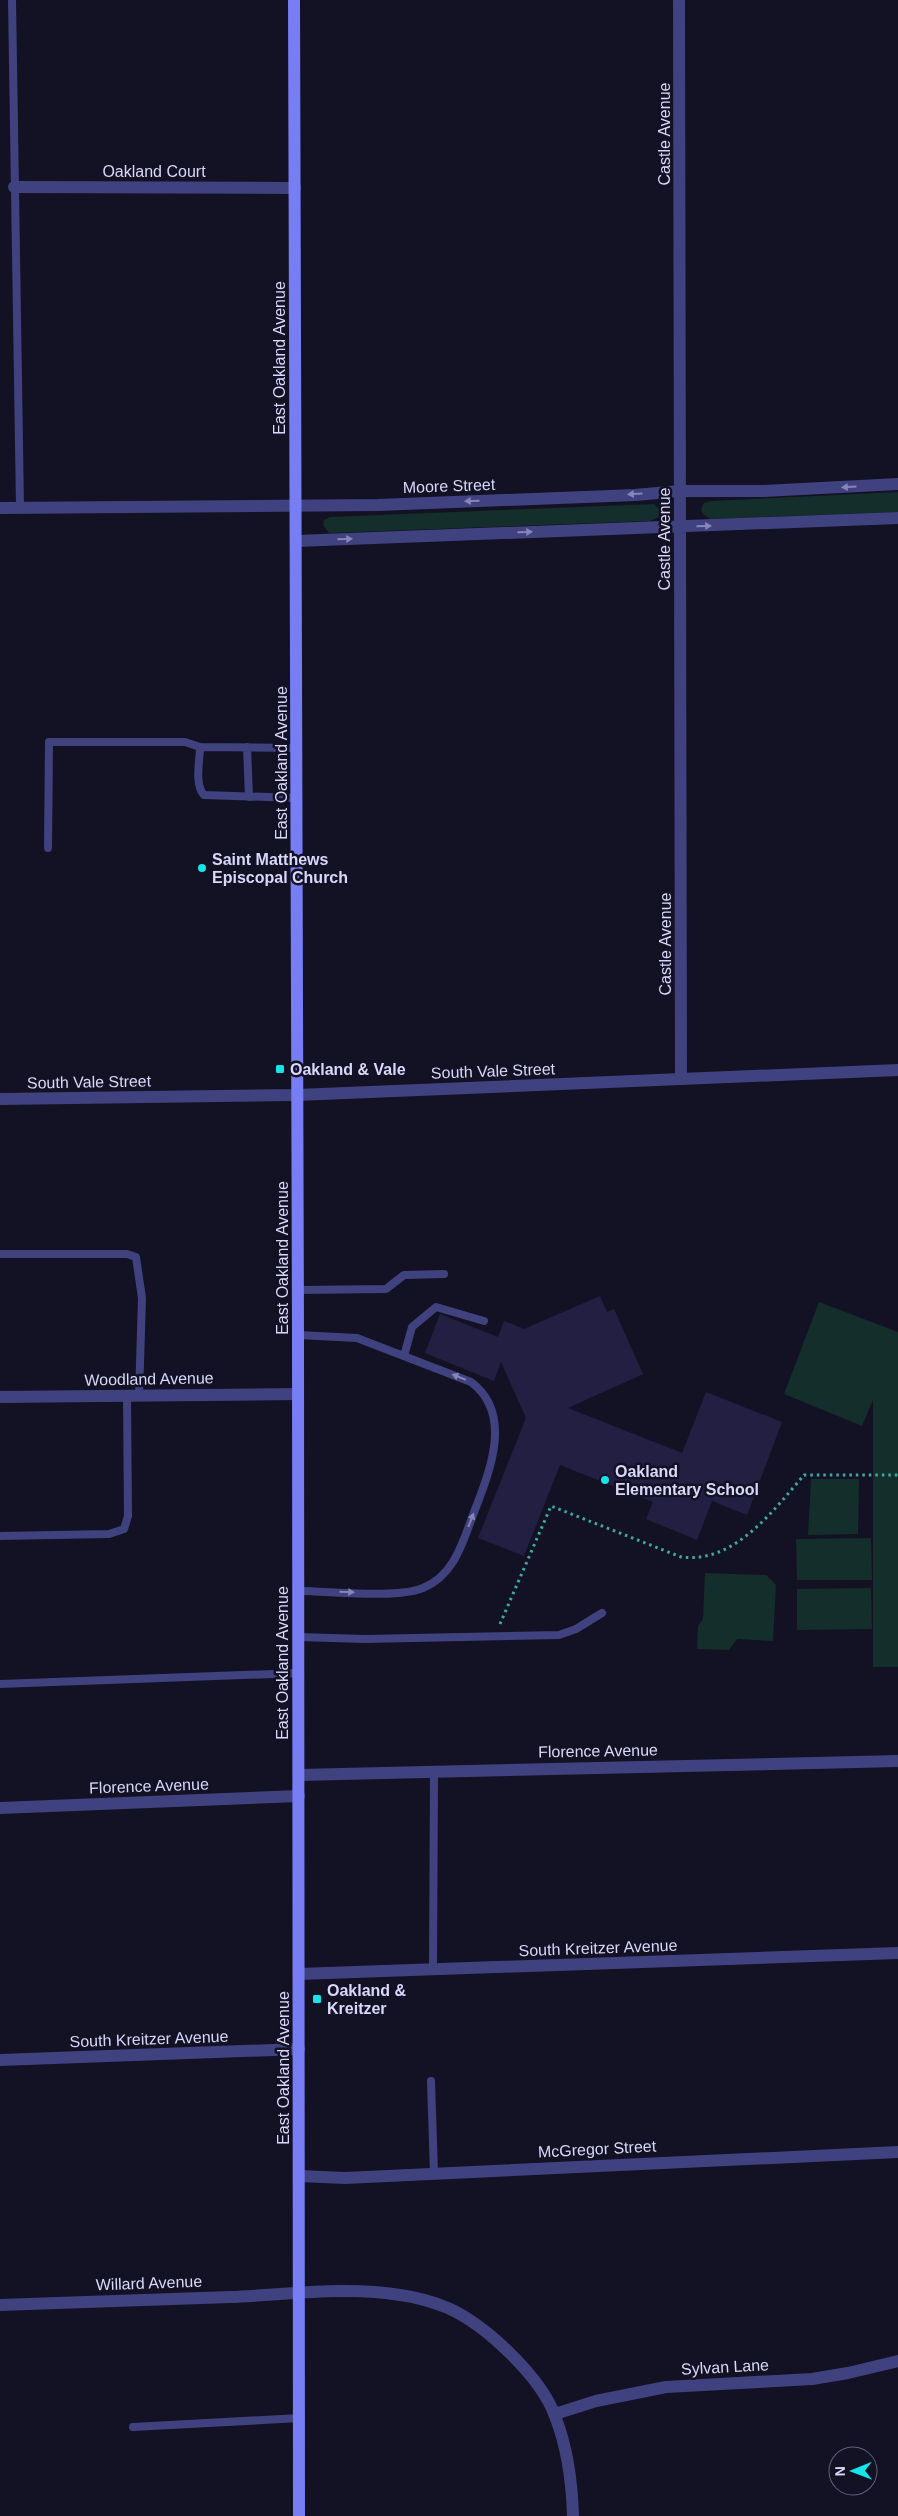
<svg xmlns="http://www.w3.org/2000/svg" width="898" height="2516" font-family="Helvetica,sans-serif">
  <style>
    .green { fill: #142e2b }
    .building { fill: #231f43 }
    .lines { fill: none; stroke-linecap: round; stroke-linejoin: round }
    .path { stroke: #3aad9e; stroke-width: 3; stroke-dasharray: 2.5 4; stroke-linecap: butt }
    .lane { stroke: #40427f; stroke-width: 8 }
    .street { stroke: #40427f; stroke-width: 12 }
    .secondary { stroke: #777df3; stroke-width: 12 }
    .oneway { fill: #8586b7 }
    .poi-dot { fill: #15e4ea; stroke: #131124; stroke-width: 2 }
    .labels { text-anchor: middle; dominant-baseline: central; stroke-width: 5; stroke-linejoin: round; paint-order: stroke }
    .street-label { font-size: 16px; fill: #d9d8fb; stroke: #131124 }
    .poi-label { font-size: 16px; font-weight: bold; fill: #d9d8fb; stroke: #131124; text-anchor: start }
  </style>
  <rect width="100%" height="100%" fill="#131124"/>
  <path class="green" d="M898,492V512L710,519L703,514L701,509L704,503L711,501Z
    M654,504L659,509V517L650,521L329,533L323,525L324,520L330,517Z
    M819,1302L898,1332V1667H873V1400L862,1426L784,1394Z
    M811,1479H859L858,1534L808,1535Z
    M871,1538L872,1580H797L796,1539Z
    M705,1573L766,1575L776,1585L773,1641L737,1639L729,1650L697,1649L698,1626L703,1619Z
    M871,1588L872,1629L797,1630V1589Z"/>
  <path class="building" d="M600,1296L607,1312L614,1309L643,1374L568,1408L682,1453L706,1392L782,1422L747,1515L712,1501L697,1540L646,1519L653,1502L560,1465L524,1556L478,1538L526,1418L501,1362L494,1381L425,1353L440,1314L498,1337L504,1321L524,1329Z"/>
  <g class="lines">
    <path class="path" d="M500,1624L551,1506L681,1557C734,1564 773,1511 804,1475H898"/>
    <path class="lane" d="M12,0L20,507
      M247,747L249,797
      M297,748L200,747C200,760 194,784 204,795L297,798
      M48,848L49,742H185L200,747
      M0,1254H127L136,1257L142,1298L139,1396
      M298,1290L386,1289L404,1275L444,1274
      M298,1335L357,1338L471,1382C515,1415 488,1475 473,1515C462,1544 454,1575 423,1588C396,1599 330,1591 299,1591
      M404,1356L412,1327L436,1307L484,1321
      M0,1536L109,1534L124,1529L128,1516L127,1396
      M298,1637L365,1639L559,1635L576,1629L602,1613
      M0,1684L299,1673
      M433,1970L434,1772
      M431,2081L434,2173
      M133,2427L300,2418"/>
    <path class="street" d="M679,0L681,1079
      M14,187L295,188
      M0,508L378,505L635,495L680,491H764L898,484
      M296,541L898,518
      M0,1099L297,1095L898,1070
      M0,1397L298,1394
      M299,1775L898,1761
      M0,1808L299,1796
      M299,1974L898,1953
      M0,2060L299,2049
      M299,2176L345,2178L898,2152
      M0,2305C77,2302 154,2299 230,2297C285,2295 347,2286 400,2295C416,2297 433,2302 448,2308C486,2325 541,2377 555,2416C568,2449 572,2481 573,2516
      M555,2414L596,2401L666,2387L812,2379L848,2373L898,2361"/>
    <path class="secondary" d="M294,0L298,1335L299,2516"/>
  </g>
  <defs><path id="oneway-solid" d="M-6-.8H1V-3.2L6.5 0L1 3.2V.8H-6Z" transform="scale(1.25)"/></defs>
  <g class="oneway">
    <use href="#oneway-solid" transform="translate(849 487) rotate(177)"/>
    <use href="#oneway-solid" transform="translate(635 494) rotate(176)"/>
    <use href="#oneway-solid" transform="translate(472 501) rotate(178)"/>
    <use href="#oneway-solid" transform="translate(704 526) rotate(-2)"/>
    <use href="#oneway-solid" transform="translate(525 532) rotate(-2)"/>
    <use href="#oneway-solid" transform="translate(345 539) rotate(-2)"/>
    <use href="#oneway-solid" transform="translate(459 1377) rotate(-158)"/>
    <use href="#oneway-solid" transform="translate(471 1520) rotate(-69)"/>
    <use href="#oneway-solid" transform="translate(347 1592) rotate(2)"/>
  </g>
  <g class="poi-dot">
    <circle cx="202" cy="868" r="5"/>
    <rect x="275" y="1064" width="10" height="10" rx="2.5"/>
    <circle cx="605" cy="1480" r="5"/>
    <rect x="312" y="1994" width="10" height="10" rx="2.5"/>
  </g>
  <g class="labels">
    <g class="street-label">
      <text transform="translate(664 134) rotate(-90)">Castle Avenue</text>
      <text x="154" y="171">Oakland Court</text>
      <text transform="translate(279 358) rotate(-90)">East Oakland Avenue</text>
      <text transform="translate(449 486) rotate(-2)">Moore Street</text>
      <text transform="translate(664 539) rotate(-90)">Castle Avenue</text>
      <text transform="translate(281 763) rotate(-90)">East Oakland Avenue</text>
      <text transform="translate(665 944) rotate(-90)">Castle Avenue</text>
      <text transform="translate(493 1071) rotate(-2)">South Vale Street</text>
      <text transform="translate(89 1082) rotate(-1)">South Vale Street</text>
      <text transform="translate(282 1258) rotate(-90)">East Oakland Avenue</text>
      <text transform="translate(149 1379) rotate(-1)">Woodland Avenue</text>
      <text transform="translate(282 1663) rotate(-90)">East Oakland Avenue</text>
      <text transform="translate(598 1751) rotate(-1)">Florence Avenue</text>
      <text transform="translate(149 1786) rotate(-2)">Florence Avenue</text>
      <text transform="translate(598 1948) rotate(-2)">South Kreitzer Avenue</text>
      <text transform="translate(149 2039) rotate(-2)">South Kreitzer Avenue</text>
      <text transform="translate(283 2068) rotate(-90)">East Oakland Avenue</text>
      <text transform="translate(597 2149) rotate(-3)">McGregor Street</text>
      <text transform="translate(149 2283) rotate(-2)">Willard Avenue</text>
      <text transform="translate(725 2367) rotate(-3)">Sylvan Lane</text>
    </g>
    <g class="poi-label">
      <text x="212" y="859">Saint Matthews<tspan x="212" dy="18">Episcopal Church</tspan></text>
      <text x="290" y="1069">Oakland &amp; Vale</text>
      <text x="615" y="1471">Oakland<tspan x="615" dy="18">Elementary School</tspan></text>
      <text x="327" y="1990">Oakland &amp;<tspan x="327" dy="18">Kreitzer</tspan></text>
    </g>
  </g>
  <g transform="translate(853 2471) rotate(269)"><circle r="24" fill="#131124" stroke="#62617a"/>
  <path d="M0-4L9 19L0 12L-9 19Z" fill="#15e4ea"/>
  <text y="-8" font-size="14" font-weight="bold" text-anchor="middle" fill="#d9d8fb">N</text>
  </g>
</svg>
